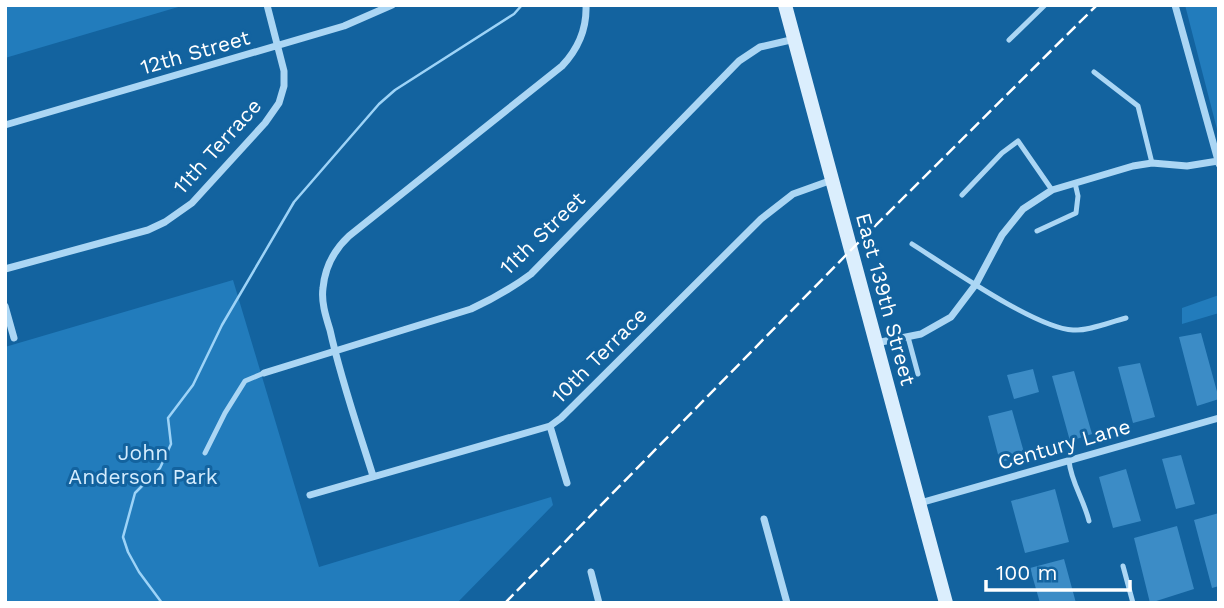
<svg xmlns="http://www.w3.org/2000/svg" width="1224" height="608" font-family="'Work Sans',sans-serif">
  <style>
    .green { fill: #227cbc }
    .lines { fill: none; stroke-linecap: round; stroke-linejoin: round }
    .stream { stroke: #9dd3f7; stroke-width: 2.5 }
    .building { fill: #3c8cc6 }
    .lane { stroke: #abd6f4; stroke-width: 5 }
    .street { stroke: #abd6f4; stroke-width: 7 }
    .secondary { stroke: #dbeefd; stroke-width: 14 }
    .rail { stroke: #fff; stroke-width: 2.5; stroke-dasharray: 12 5; stroke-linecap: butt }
    .labels { text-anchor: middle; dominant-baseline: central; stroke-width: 6; stroke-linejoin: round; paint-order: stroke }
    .street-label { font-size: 21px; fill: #fff; stroke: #13639f }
    .park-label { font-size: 21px; fill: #d4ecfe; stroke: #13639f }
  </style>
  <rect width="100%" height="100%" fill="#13639f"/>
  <path class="green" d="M5,5H185L5,58Z
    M1185,5H1219V137Z
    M233,280L319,567L551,497L553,505L457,603H5V347Z
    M1219,295V313L1182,324V308Z"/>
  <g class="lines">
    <path class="stream" d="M162,603L139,572L128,552L123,537L135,493L160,468L171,444L168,418L193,385L222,325L294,202L379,104L395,90L514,14L522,5"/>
  </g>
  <path class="building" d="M1201,333L1219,399L1197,406L1179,337Z
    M1140,363L1155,417L1133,423L1118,367Z
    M1033,369L1039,392L1014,399L1007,375Z
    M1074,371L1092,434L1070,441L1052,376Z
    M1012,410L1025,456L1000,462L988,416Z
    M1181,455L1195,504L1176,509L1162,459Z
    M1126,469L1141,521L1113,528L1099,477Z
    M1055,489L1069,542L1025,553L1011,501Z
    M1219,513V586L1212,588L1194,520Z
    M1177,526L1194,589L1150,603L1134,538Z
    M1064,559L1076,603H1040L1030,568Z"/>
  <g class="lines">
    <path class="lane" d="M1009,40L1045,5
      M1094,72L1138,106L1152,163
      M962,195L1002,153L1018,141L1052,190
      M1037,231L1076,213L1078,196L1075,183
      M912,244C947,266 1035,328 1073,330C1089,331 1110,322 1126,318
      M908,337L918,374
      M205,453L225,413L245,381L264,373
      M1069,461C1071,482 1084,500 1089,521
      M1123,566L1133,603"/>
    <path class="street" d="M1175,5L1219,164
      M5,125L344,26L392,5
      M5,269L148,230L165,222L192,203L265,123L279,103L284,86V71L267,5
      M5,306L14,338
      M876,343L921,334L951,317L976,284L1002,235L1023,209L1052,190L1133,166L1152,163L1187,166L1218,161
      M264,373L471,309C493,299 512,288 531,274L739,61L760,47L795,39
      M550,426L567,483
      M373,476C358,428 341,380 330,330C326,317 321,302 323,288C325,266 334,250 349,236L562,66C578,49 587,30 586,5
      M310,495L550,426L561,418L761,219L793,194L832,180
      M920,503L1219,418
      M764,519L787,603
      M591,572L599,603"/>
    <path class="secondary" d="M785,5L946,603"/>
    <path class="rail" d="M505,603L851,250L1097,5"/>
  </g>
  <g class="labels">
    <g class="street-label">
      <text transform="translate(195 52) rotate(-16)">12th Street</text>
      <text transform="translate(217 146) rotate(-48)">11th Terrace</text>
      <text transform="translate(542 233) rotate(-44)">11th Street</text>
      <text transform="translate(886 299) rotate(75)">East 139th Street</text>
      <text transform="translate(599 355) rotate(-45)">10th Terrace</text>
      <text transform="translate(1064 444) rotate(-16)">Century Lane</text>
    </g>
    <g class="park-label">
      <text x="143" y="452">John<tspan x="143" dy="24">Anderson Park</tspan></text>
    </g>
  </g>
  <rect width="1224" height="608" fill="none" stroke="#ffffff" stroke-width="14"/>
  <path d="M986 580v10h144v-10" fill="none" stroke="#ffffff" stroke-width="3.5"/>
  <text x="996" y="580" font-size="21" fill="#ffffff" stroke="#13639f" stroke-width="5" paint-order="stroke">100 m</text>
</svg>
